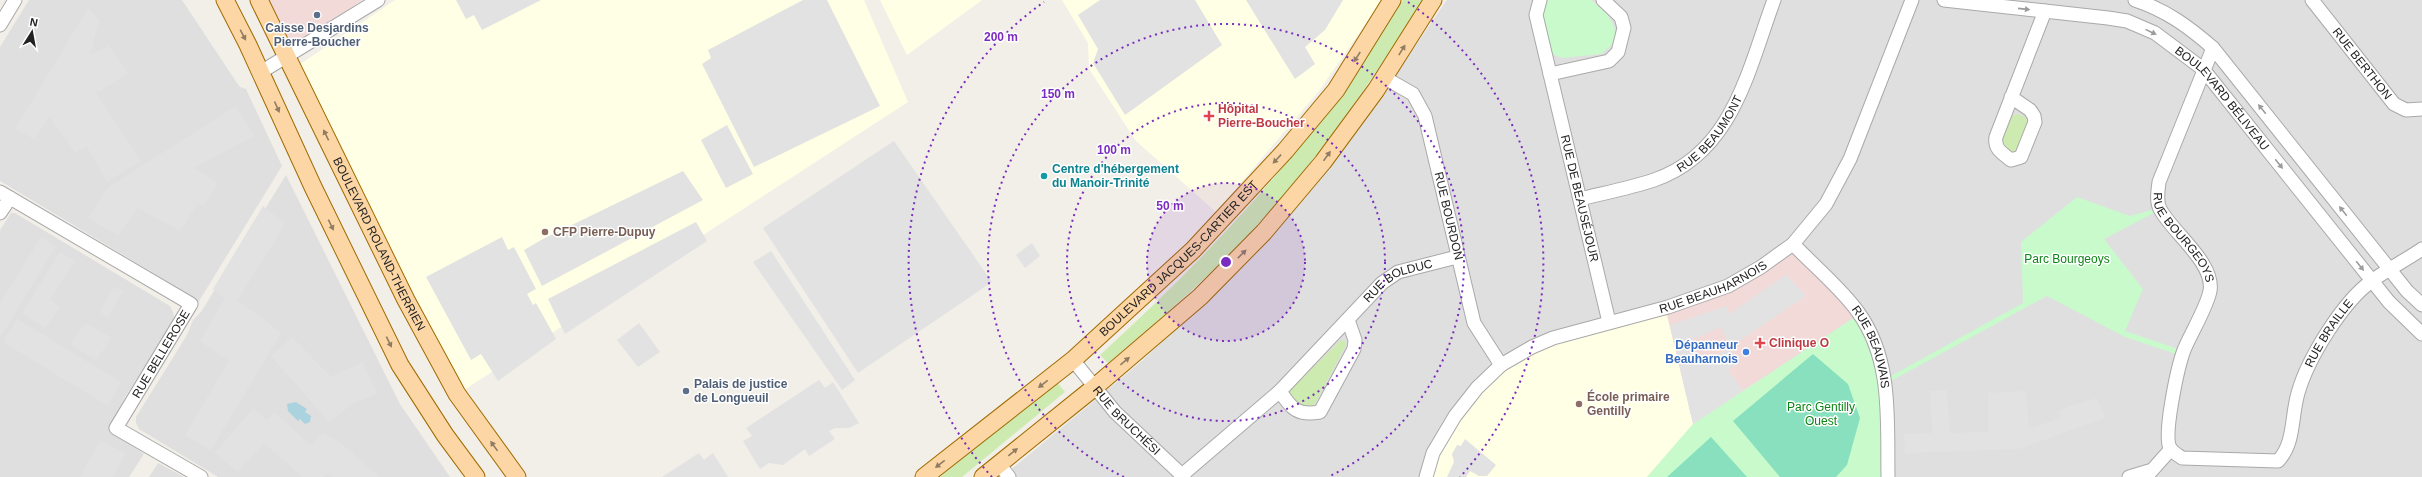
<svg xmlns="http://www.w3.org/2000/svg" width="2422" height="477" font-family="Helvetica,sans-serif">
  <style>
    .residential { fill: #e0dfdf }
    .commercial { fill: #f2dad9 }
    .education { fill: #ffffe5 }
    .grass { fill: #cdebb0 }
    .park { fill: #c8facc }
    .pitch { fill: #88e0be }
    .parking { fill: #e2e2e2 }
    .water { fill: #aad3df }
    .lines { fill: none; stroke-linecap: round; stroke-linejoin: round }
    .minor-casing { stroke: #a9a9a9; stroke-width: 15 }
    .major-casing { stroke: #a06b00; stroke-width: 19 }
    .minor { stroke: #fff; stroke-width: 13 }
    .major { stroke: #fcd6a4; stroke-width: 17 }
    .oneway { fill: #9c9c9c }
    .oneway2 { fill: #8f7c63 }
    .ring { fill: none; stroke: #7b2cbf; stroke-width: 2; stroke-dasharray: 2 4 }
    .service-dot { fill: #5c6f8a; stroke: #fff; stroke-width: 1.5 }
    .health-dot { fill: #e0444e; stroke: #fff; stroke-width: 1.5 }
    .culture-dot { fill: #0f9aa8; stroke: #fff; stroke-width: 1.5 }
    .education-dot { fill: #8d6e63; stroke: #fff; stroke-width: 1.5 }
    .shop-dot { fill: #3f7fe0; stroke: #fff; stroke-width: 1.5 }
    .labels { text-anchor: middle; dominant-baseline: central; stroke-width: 3; stroke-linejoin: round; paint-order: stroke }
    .service-label { font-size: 12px; font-weight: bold; fill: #4e5e75; stroke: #fff }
    .street-label { font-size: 12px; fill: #222; stroke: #fff }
    .health-label { font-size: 12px; font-weight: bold; fill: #be3a42; stroke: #fff; text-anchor: start }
    .culture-label { font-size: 12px; font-weight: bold; fill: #0d838f; stroke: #fff; text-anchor: start }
    .education-label { font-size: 12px; font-weight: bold; fill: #785e54; stroke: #fff; text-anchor: start }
    .park-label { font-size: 12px; fill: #0c8416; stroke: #fff }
    .shop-label { font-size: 12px; font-weight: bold; fill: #366cbe; stroke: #fff; text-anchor: end }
    .centre { fill: #7b2cbf; stroke: #fff; stroke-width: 2 }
    .ring-label { font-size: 12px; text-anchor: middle; font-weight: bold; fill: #7b2cbf; stroke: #fff; stroke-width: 3; stroke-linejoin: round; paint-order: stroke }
  </style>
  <rect width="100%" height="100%" fill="#f2efe9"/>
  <path class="residential" d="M29,0H182L235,80L240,87L246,89L282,166L196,306L185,292L0,181V47Z
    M1447,0H1549L1545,3L1610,17L1591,0H2422V477H1885L1666,312L1428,477H1002L1142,361L1204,302L1343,151Z
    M286,175L400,404L450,477H218L139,429L136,423V417L187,335L193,320L201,312Z
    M11,213H15L170,306L173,312L174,317L171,325L125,397L119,410L116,423L122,438L144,454L129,477H0V230Z
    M158,463L184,477H149Z"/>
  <path class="commercial" d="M267,0H362L292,49Z
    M1792,248L1858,315L1693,424L1666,312Z"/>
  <path class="education" d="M395,0H864L908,102L464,390L296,67Z
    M880,0H982L907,55Z
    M1062,0H1382L1319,91L1216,212L1136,141L1089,69L1088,43Z
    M1666,311L1693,424L1647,477H1428L1435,454L1479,390L1509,364L1563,339Z"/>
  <path class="grass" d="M1403,0H1423C1370,84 1314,165 1246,237C1203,283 1155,323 1108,363L1100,355C1186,277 1266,193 1336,101C1360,69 1381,34 1403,0Z
    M2018,114L2025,117L2028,124L2019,149L2012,153L2003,149L2002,141L2012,116Z
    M1341,340L1345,341V347L1312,409L1300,408L1286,394Z
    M1056,381L1065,392L962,477H940Z"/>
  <path class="park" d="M1549,0H1591C1605,12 1618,22 1615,42L1601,54L1562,58L1550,53C1546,38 1533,12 1549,0Z
    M2077,197L2130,216L2152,210L2154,213L2104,239L2143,289L2125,331L2178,349L2176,354L2125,337L2047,296L1891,381V376L2023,303L2021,242Z
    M1858,315L1877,355L1885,477H1647L1693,424Z"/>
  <path class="pitch" d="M1813,354L1848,384L1860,418L1847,465L1836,477H1780L1733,421Z
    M1711,437L1747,477H1667Z"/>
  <path class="parking" d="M456,0H541L482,30L474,15L466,19Z
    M803,0H827L880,106L754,167L702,64L711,58L708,50Z
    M1100,0H1195L1222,45L1125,115L1093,63L1098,49L1078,15Z
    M1246,0H1343L1325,30L1305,47L1315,64L1295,79Z
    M88,8L99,20L90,55L109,46L128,73L96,93L141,161L107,182L87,147L75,152L49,117L34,139L15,129Z
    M236,106L254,136L194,168L218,183L204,206L198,203L180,231L138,208L118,235L88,218L107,188Z
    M727,125L753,174L726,188L701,140Z
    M894,141L992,282L858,373L763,228Z
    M683,171L703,200L542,286L524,250L543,239Z
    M263,206L285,224L237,301L261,317L281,333L211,450L185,435L229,361L200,341L225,298L213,289Z
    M696,222L707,241L565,334L548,299Z
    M41,237L56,246L0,338V303Z
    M502,237L508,250L514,247L536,289L527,294L533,305L536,303L556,339L498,381L481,354L471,360L426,277Z
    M1032,243L1040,256L1025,268L1016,255Z
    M771,251L855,380L842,390L753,262Z
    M60,252L75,261L50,299L60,307L45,328L22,313Z
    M1786,275L1806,296L1730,347L1721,327L1687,342L1697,364L1730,349L1739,363L1728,370L1743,391L1693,424L1670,325L1726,306L1729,314Z
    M114,287L123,291L108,317L100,312Z
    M17,319L121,382L108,406L3,342Z
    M86,323L112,338L96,360L70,344Z
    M639,323L660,352L638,367L617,340Z
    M292,337L331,377L363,362L377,394L352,404L329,422L271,356Z
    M819,380L825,388L833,382L859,423L849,428H835L829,431L835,439L809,456L805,449L783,465L769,463L760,469L743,441L752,436L746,428Z
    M1947,390L1950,433L1988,432V393L2026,391L2029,429L2060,418L2059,410L2097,398L2105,418L2019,449L1905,453L1904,434L1932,433L1930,391Z
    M253,408L267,420L275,413L311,445L323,433L337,440L380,477H333L327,473L323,477H303L264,443L238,472L215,453Z
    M1465,439L1496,465L1487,476H1479L1470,471L1466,477H1447L1454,462L1452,454L1457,445L1461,446Z
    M100,441L126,453L112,477H80Z
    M699,453L704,460L713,453L728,477H662Z"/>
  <path class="water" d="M296,402L307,409L305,412L311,416L310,422L305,424L300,419L298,421L288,411L287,404Z"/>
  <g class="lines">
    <g class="minor-casing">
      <g id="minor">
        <path id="s1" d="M1540,0L1536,15L1609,322"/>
        <path id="s2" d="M1944,0L2108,18L2127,21L2155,33L2203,69L2389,302L2422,334"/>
        <path d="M2135,0C2166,10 2189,27 2213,48L2407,291L2422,305"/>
        <path id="s3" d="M2312,0L2394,104L2406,110L2422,109"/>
        <path d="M0,25L15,0"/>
        <path id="s4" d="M2213,48L2159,182C2158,191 2156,201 2160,209C2172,232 2215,263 2210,291C2207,307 2191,333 2184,350C2178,366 2163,434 2170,448C2172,452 2178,455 2182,458L2278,461C2295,443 2291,417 2298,393C2308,358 2343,301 2373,280C2388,269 2406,260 2422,249"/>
        <path d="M261,72L378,0"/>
        <path d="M1550,74L1609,61L1618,52L1624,28L1621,17L1603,0"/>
        <path id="s5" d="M1385,78L1413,94L1425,116L1474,323L1501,365"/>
        <path d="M2011,97L2030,110L2034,116L2035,122L2021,157L2011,160C2002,153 1994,149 1996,137L2045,11"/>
        <path d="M0,192L191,304L116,428L201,477"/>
        <path id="s6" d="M1580,199C1604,193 1630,188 1654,180C1733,153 1748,70 1774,0"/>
        <path d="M0,213L10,198"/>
        <path id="s7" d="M1793,244C1813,265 1842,289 1858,312C1893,360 1887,421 1888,477"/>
        <path id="s8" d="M1073,360L1115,412L1184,477"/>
        <path d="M1280,391C1291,409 1298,416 1320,412L1354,349L1355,340L1348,320"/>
        <path d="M999,464L1009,477"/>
        <path id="s9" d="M1182,475L1280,391L1382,283L1398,272L1457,257"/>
        <path id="s10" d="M1426,477L1433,453L1455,416L1477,388L1501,365L1532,347L1553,338L1668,307L1728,286L1761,267L1793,244L1826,204L1850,159L1912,0"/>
        <path d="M2129,477L2149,471"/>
        <path d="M2146,477L2171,449"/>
      </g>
    </g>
    <g class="major-casing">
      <g id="major">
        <path d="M225,0L248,45L313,187L400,365L445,435L476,477"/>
        <path id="s11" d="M259,0L406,300L457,394L517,477"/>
        <path id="s12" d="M924,477L1073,360L1193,250L1285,151L1336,90L1392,0"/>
        <path d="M983,477L1096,386L1200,297L1264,232L1323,162L1376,90L1433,0"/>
      </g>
    </g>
    <use href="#minor" class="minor"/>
    <use href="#major" class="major"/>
  </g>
  <defs><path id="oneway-solid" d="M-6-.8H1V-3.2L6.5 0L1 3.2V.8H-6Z"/></defs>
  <g class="oneway">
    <use href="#oneway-solid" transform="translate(2024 9) rotate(6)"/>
    <use href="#oneway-solid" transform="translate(2151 32) rotate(26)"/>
    <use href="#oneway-solid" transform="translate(2262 109) rotate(-129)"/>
    <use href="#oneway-solid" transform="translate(2279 164) rotate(51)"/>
    <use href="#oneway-solid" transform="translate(2343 211) rotate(-129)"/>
    <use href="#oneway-solid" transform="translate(2360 266) rotate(51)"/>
  </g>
  <g class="oneway2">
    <use href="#oneway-solid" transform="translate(243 35) rotate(62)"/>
    <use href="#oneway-solid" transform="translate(1402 50) rotate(-58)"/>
    <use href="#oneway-solid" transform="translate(1357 57) rotate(123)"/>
    <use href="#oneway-solid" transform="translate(277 107) rotate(66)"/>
    <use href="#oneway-solid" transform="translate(326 135) rotate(-116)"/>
    <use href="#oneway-solid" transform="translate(1327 156) rotate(-54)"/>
    <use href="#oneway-solid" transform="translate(1277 159) rotate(133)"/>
    <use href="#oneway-solid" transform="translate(331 225) rotate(64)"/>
    <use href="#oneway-solid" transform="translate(1242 254) rotate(-45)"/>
    <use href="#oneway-solid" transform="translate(389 342) rotate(64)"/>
    <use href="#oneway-solid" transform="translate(1125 361) rotate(-40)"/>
    <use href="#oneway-solid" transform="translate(1043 384) rotate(142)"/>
    <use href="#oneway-solid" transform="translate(494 446) rotate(-126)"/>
    <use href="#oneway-solid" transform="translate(1013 452) rotate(-39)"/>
    <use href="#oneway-solid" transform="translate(940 464) rotate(142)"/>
  </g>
  <circle cx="1226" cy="262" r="79" fill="#7b2cbf" fill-opacity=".12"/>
  <g class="ring">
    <circle cx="1226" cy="262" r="79"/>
    <circle cx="1226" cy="262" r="159"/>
    <path d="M1124 477A238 238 0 1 1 1328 477"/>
    <path d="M992 477A318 318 0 0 1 1044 2M1408 2A318 318 0 0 1 1460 477"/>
  </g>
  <g class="service-dot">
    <circle cx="317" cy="15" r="4"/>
    <circle cx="686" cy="391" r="4"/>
  </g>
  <g class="health-dot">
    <path d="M1207 110h4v4h4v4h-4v4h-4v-4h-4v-4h4z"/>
    <path d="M1758 337h4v4h4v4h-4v4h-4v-4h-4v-4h4z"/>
  </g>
  <circle class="culture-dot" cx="1044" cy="176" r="4"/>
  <g class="education-dot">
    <circle cx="545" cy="232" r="4"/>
    <circle cx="1579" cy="404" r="4"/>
  </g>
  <circle class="shop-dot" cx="1746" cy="352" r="4"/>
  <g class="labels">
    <g class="service-label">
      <text x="317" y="28">Caisse Desjardins<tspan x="317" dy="14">Pierre-Boucher</tspan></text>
      <text x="694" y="384" text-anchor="start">Palais de justice<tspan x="694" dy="14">de Longueuil</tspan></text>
    </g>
    <g class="street-label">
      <text stroke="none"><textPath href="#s3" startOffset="81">RUE BERTHON</textPath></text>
      <text stroke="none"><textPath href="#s2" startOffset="309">BOULEVARD BÉLIVEAU</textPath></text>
      <text stroke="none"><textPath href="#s6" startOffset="151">RUE BEAUMONT</textPath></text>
      <text stroke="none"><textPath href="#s1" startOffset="204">RUE DE BEAUSÉJOUR</textPath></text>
      <text stroke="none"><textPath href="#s5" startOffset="160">RUE BOURDON</textPath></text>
      <text stroke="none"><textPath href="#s4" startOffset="208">RUE BOURGEOYS</textPath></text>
      <text stroke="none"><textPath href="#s11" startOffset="272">BOULEVARD ROLAND-THERRIEN</textPath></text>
      <text stroke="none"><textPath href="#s12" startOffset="336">BOULEVARD JACQUES-CARTIER EST</textPath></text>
      <text stroke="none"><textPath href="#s9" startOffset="293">RUE BOLDUC</textPath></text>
      <text stroke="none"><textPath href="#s10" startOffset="364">RUE BEAUHARNOIS</textPath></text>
      <text stroke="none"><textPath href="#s4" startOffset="686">RUE BRAILLE</textPath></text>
      <text stroke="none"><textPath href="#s7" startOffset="132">RUE BEAUVAIS</textPath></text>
      <text transform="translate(161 354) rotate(-59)">RUE BELLEROSE</text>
      <text stroke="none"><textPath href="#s8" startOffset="81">RUE BRUCHÉSI</textPath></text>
    </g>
    <g class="health-label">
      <text x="1218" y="109">Hôpital<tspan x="1218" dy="14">Pierre-Boucher</tspan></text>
      <text x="1769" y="343">Clinique O</text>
    </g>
    <g class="culture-label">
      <text x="1052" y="169">Centre d'hébergement<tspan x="1052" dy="14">du Manoir-Trinité</tspan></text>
    </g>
    <g class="education-label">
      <text x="553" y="232">CFP Pierre-Dupuy</text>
      <text x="1587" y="397">École primaire<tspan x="1587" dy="14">Gentilly</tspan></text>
    </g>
    <g class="park-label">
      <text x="2067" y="259">Parc Bourgeoys</text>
      <text x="1821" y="407">Parc Gentilly<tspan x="1821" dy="14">Ouest</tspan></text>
    </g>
    <g class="shop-label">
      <text x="1738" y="345">Dépanneur<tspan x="1738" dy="14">Beauharnois</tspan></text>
    </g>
  </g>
  <circle cx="1226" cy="262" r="6" class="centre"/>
  <g class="ring-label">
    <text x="1001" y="41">200 m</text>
    <text x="1058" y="98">150 m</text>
    <text x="1114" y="154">100 m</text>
    <text x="1170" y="210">50 m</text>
  </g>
  <g transform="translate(32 32) rotate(11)" stroke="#ffffff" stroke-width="3" paint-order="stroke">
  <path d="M0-3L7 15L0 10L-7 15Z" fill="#222222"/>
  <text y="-6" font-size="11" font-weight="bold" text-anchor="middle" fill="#222222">N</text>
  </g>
</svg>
